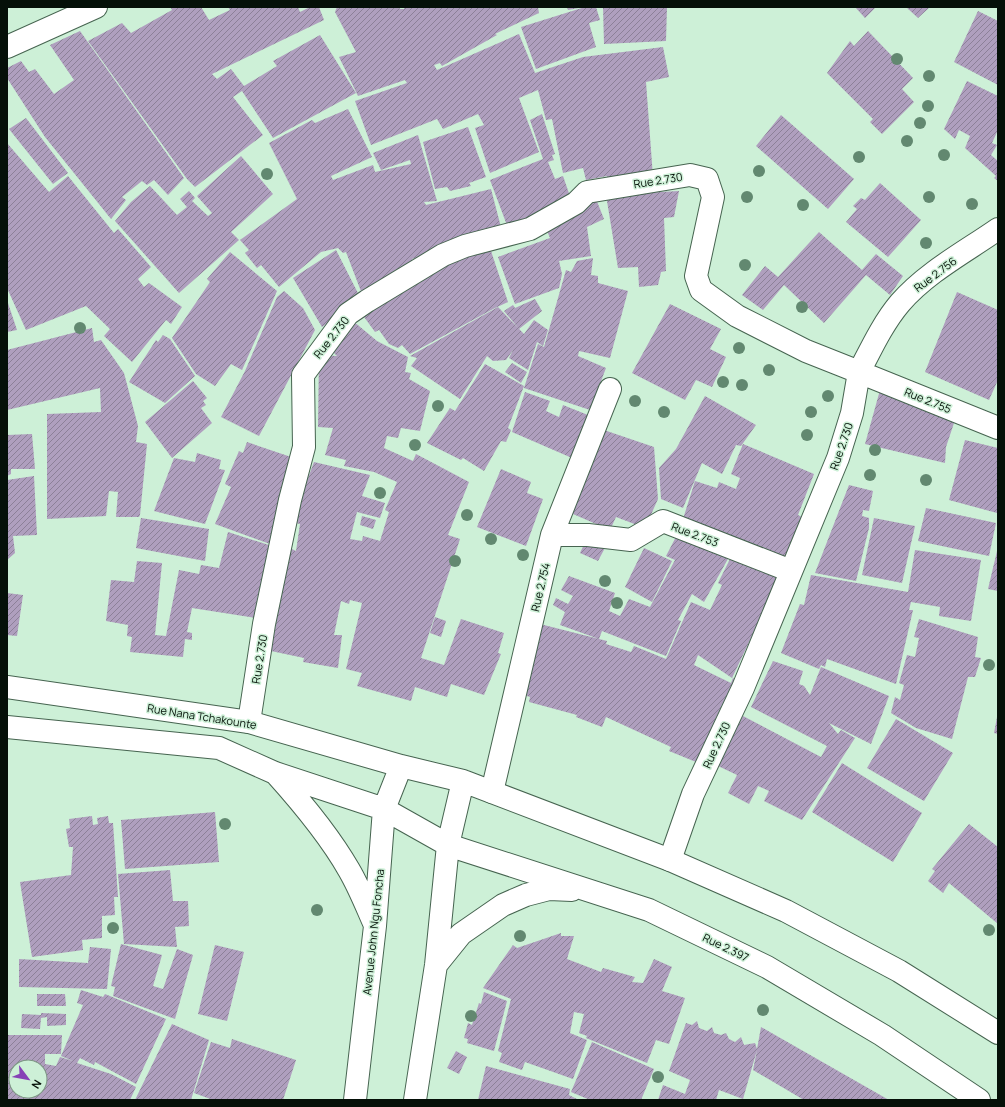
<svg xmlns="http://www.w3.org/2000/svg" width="1005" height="1107" font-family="Manrope,sans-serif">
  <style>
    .building { fill: url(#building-hatch); fill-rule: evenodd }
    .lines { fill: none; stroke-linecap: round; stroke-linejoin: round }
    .minor-casing { stroke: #466450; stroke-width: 24 }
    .secondary-casing { stroke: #466450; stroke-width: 24 }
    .minor { stroke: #fff; stroke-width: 22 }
    .secondary { stroke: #fff; stroke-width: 22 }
    .tree { fill: #628870 }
    .labels { text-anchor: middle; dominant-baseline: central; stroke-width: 3; stroke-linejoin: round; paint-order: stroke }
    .street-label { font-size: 11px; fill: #051008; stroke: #cdf0d7 }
  </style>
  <defs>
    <pattern id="building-hatch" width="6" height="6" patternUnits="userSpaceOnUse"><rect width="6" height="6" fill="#af9fbe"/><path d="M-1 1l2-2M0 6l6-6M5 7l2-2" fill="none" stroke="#8c8098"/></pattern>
  </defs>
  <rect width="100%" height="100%" fill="#cdf0d7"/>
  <path class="building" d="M173,7H201L209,20L230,10L228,7H298L300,12L310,7H319L324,20L212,74L217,79L231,69L244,86L277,66L273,61L320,35L356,93L273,138L242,91L233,97L263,135L195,187L187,179L88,41L122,23L131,33L172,10L171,8Z
    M337,7H399L400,9H404V7H538L539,13L495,34L497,35L442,66L440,63L434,65L437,70L519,34L535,73L583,57L663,47L669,77L646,82L653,177L607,179V176L586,180L583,168L563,173L552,119L546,120L538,90L519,98L539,152L490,173L475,128L484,125L478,114L443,129L437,119L371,145L355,101L407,83L405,80L358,96L339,57L356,52L335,12Z
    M567,7H579V8L568,10Z
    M585,7H596L600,20L589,23L596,47L536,69L521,27Z
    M603,7H667L666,41L604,44Z
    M855,7H876L865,18Z
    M906,7H930L918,18Z
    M978,11L998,21V85L954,62Z
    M80,31L184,178L168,195L154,180L147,185L142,181L122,197L126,200L111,219L45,137L7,78V68L21,61L29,72L35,69L54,94L74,80L50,45Z
    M868,31L913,78L902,89L914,102L882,134L870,122L873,119L827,73L850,41L854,46Z
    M967,81L998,96V130L992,143L997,145L991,155L998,161V181L994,178L996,176L965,148L970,136L959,130L955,139L944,129Z
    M348,109L372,157L331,176L333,180L373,165L375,172L411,164L410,160L381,170L373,153L418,135L437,201L424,202L426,205L491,189L502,231L436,246L439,251L412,259L415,267L362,294L346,252L343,253L338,248L321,252L279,287L261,265L257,268L245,253L249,250L240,240L297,199L269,143L312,120L315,123Z
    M542,114L555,154L552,155L554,160L548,162L555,179L563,176L572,202L508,228L490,180L543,159L530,120Z
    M781,115L854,179L828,209L756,146Z
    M26,118L68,173L53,184L9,129Z
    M468,127L486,177L469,183L471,186L450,191L447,187L435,189L423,142Z
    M7,143L49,192L68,176L114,233L118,229L151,267L138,279L144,287L149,283L182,307L171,324L166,320L132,362L104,336L110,329L86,306L26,330L7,288Z
    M241,156L273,194L231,232L239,240L179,293L115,221L131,202L150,186L177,215L187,207L180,199L189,191L195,198L192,201L208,216L212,213L197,196Z
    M880,183L921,220L888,257L846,222L857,209L853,206L861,198L865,200Z
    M679,191L674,217L664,218L666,271L661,272L658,285L639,287L638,267L618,268L606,195Z
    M596,199L604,219L587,227L591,256L559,261L562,274L559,288L515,304L498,257L550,238L545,226Z
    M819,232L862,270L876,254L903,276L890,295L866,275L824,323L784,285L763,310L742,295L765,266L778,277Z
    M489,245L508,302L495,308L410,354L402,345L398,348L389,344L379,330L375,332L359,310L443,258Z
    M336,250L361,299L322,327L293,278Z
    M230,252L277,291L242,370L231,364L215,386L196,374L172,338L210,282L207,279Z
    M593,258L591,275L598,276V283L628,291L610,358L579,351L578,356L606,368L590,410L524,388L538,344L544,347L566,270L571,272L577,261Z
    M284,291L303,308L315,330L259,436L221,417L245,371L277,297Z
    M957,292L998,310V380L989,400L925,372Z
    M535,299L542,311L519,329L504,311L513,305L515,308Z
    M7,300L17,330L7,332Z
    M670,304L721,329L710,349L726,357L712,387L696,380L685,400L632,373Z
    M498,307L524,334L534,320L548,330L543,346L537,342L528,370L509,358L513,350L506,360L493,361L487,356L460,399L411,366L417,358L410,356Z
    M353,321L377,341L408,357L405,372L411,373L409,379L430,391L420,431L401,428L398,438L387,436L384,448L413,461L416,454L469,482L448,535L460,539L421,658L444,665L461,619L504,633L498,653L501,654L484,695L451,684L447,697L415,687L411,701L357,686L362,673L346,669L362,603L350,600L349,604L341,601L334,635H342L338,668L303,662L304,658L271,651L290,548L296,551L300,524L291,522L305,477L308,478L314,462L370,475L362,496L385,503L380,518L357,512L350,539L362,541L363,536L380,541L389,512L385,510L397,482L374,472L344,466L346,460L325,455L333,428L318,427L319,355L337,356L333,352Z
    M92,328L94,342L101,340L124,373L138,426L136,442L147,444L140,515L139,517H116L118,492L109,491L106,516L47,519V414L101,412L100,388L7,410V350Z
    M163,335L170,339L195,376L165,403L129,382L156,340L158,342Z
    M512,363L527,372L521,383L505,372Z
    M485,364L524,386L508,428L511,430L506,442L501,441L484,471L463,458L461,460L427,443L450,408L455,411Z
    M193,381L207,398L203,401L206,405L201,408L212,423L172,458L145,422Z
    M880,390L956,417L946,447L945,463L865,444Z
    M525,392L550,401L546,411L559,417L563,405L588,415L572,458L512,432Z
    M705,396L756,425L741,446L736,445L722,474L702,463L683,508L661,499L659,468L676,449Z
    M598,428L654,447L658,499L645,528L616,517L610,530L566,511Z
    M32,434L35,469H11V474L7,476V435Z
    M965,440L998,448L997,513L949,500Z
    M247,442L297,459L270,544L215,524L231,487L225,484L239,451L243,453Z
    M743,444L814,474L798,515L811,522L792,563L683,519L695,481L717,488L719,482L736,489L740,478L731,474Z
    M197,453L221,460L219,469L225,470L205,524L154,511L174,458L195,462Z
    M501,469L531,482L527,493L543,499L526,546L477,527Z
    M34,476L37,535L13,536L15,553L7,560V480Z
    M849,485L873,491L869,511L863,510L862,516L869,518V528L856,581L815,573Z
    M926,508L996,523L989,556L918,541Z
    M362,516L376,520L373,529L360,525Z
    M141,518L209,529L205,561L136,548Z
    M874,518L915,526L902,583L862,575Z
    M679,531L729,557L704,602L692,594L678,620L681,621L666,656L602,631L599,639L560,625L565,612L553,605L556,598L568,604L573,596L561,590L569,576L615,593L609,611L620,616L629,599L650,607L675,560L666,556Z
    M228,532L272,546L257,599L256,618L192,608L187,632L192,633V640L185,639L183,657L130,652L132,637L127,636L128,625L106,621L111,580L134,582L137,561L162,563L155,635L166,636L179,570L199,574L201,565L219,568Z
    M587,538L606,546L598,561L580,553Z
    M644,548L672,561L652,602L625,587Z
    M915,550L981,560L971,621L939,616L940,607L911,602L909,610H913L896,684L827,659L825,667L821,665L819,669L781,653L800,604L804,605L811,575L908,592Z
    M997,551H998V591L988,589Z
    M733,553L781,575L732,678L698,655L694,665L731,683L733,678L739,681L726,706L722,705L696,762L669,751L671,747L606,717L602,727L576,717L577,715L529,702L530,697L518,693L536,623L607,641L606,644L631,652L634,646L666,659L691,602L710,610L722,585L718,583Z
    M7,593L23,595L17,636L7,635Z
    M435,617L446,621L441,637L430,633Z
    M919,619L978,637L975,657L981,658L975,677H968L952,739L916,728L891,713L895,697L900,700L904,685L899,683L907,655L915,657L919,638L914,637Z
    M773,661L803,671L799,684L804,686L810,695L821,667L889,696L871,744L829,723L838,734L841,730L855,738L802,820L764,801L769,791L758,786L749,804L728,793L737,775L716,765L743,716L821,757L827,746L751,707Z
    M997,717H998V734L994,733Z
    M896,719L953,753L924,801L867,768Z
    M842,763L922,813L893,862L812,812Z
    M215,812L219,862L125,869L121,820Z
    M92,816L93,825L98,824L97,818L108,816L109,823H113L118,897H114L115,915L102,916V938L82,940L83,950L32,957L20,882L71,875L73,847H69L66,829L70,828L69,819Z
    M969,824L998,847V924L949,883L943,893L928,881L935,871L932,869Z
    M170,870L173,901H188L189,926L175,927L177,947L124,944L118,874Z
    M561,933V936H574L567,959L601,972L603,968L635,977L632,982L643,983L654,959L672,967L662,991L685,998L669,1044L656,1040L647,1063L586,1038L587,1036L579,1033L584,1014L574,1012L570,1033L587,1040L573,1079L525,1062L522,1070L499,1062L502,1053L498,1051L511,999L483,988L513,945L517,948Z
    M121,944L162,955L153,986L163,989L177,949L193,955L175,1019L113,996L115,987L111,986Z
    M215,945L244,952L227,1021L198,1014Z
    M90,947L111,949L107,989L19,987V959L88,963Z
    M81,990L103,997L105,994L166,1019L136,1084L95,1062L94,1065L80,1058L77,1063L111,1074L136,1087L130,1100H7V1035H62L61,1054H45V1064L56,1066L60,1057L73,1061L61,1056L83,1005L77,1003ZM16,1067H40V1091H16Z
    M484,992L507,1001L494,1051L467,1043L468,1039L464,1038L468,1023L472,1025L479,1003L481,1004Z
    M37,994H65L66,1006H37Z
    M41,1013L66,1014V1025L47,1026V1017L41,1018L40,1029L21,1028L22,1014L41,1015Z
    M697,1021L699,1028L707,1031L712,1027L714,1033L721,1035L726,1033L729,1039L735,1042L741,1037L744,1045L755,1043L757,1049L761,1027L889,1100H804L753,1070L757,1050L743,1099L719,1090L716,1100H658L663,1085L685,1094L690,1080L669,1071L686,1023L692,1025Z
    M172,1024L209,1040L191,1100H135Z
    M232,1039L296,1060L283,1100H213L194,1093L211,1042L230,1048Z
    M592,1042L654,1069L641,1100H590L571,1092Z
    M456,1051L467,1057L459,1074L447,1068Z
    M486,1066L570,1089L569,1095L579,1100H478Z"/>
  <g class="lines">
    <g class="minor-casing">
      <path id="minor" d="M7,47L96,7
        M998,229C965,252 927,272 900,303C883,323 871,349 859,372L998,428
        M552,535H588L631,540L663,521L791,571
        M249,722L264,624L290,500L304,447L303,375L348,314L367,301L443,255L465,246L530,229L576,203L587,192L690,175L707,179L713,197L696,276L701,290L737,316L806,351L859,372L852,413L838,458L743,688L693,794L670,860
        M492,792L552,535L610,389"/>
    </g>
    <g class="secondary-casing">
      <path id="secondary" d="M7,687L249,722L401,766L463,781L670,860L786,911L899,971L998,1033
        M7,727L219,748L275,773L384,809L448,845L649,910L767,967L882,1035L979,1100
        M276,774C303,804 329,835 349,870C359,887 366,905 374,923
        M436,965L461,934L503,905L526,895L549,889L572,890
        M355,1100L375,926L384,809L401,766
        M415,1100L436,965L448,845L463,781"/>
    </g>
    <use href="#minor" class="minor"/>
    <use href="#secondary" class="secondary"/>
  </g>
  <g class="tree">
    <circle cx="897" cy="59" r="6"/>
    <circle cx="929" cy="76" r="6"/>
    <circle cx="928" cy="106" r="6"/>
    <circle cx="920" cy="123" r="6"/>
    <circle cx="907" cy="141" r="6"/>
    <circle cx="944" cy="155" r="6"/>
    <circle cx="859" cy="157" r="6"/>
    <circle cx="759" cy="171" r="6"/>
    <circle cx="267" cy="174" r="6"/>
    <circle cx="747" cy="197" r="6"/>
    <circle cx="929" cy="197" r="6"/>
    <circle cx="972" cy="204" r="6"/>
    <circle cx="803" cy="205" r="6"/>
    <circle cx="926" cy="243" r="6"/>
    <circle cx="745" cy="265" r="6"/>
    <circle cx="802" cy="307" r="6"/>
    <circle cx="80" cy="328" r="6"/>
    <circle cx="739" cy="348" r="6"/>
    <circle cx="769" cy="370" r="6"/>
    <circle cx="723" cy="382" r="6"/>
    <circle cx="742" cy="385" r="6"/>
    <circle cx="828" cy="396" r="6"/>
    <circle cx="635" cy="401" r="6"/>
    <circle cx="438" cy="406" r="6"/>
    <circle cx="664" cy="412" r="6"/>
    <circle cx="811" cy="412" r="6"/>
    <circle cx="807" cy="435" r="6"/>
    <circle cx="415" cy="445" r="6"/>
    <circle cx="875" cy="450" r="6"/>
    <circle cx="870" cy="475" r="6"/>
    <circle cx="926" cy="480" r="6"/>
    <circle cx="380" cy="493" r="6"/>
    <circle cx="467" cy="515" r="6"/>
    <circle cx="491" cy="539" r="6"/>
    <circle cx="523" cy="555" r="6"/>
    <circle cx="455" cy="561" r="6"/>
    <circle cx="605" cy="581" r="6"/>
    <circle cx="617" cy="603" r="6"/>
    <circle cx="989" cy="665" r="6"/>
    <circle cx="225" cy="824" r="6"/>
    <circle cx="317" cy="910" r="6"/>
    <circle cx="113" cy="928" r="6"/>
    <circle cx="989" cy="930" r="6"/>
    <circle cx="520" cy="936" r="6"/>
    <circle cx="763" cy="1010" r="6"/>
    <circle cx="471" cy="1016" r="6"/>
    <circle cx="658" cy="1077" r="6"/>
  </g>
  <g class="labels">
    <g class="street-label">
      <text transform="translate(658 180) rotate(-9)">Rue 2.730</text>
      <text transform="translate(935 274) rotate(-37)">Rue 2.756</text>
      <text transform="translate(331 337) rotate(-52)">Rue 2.730</text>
      <text transform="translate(928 400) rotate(22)">Rue 2.755</text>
      <text transform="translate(841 446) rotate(-71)">Rue 2.730</text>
      <text transform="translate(695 534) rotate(21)">Rue 2.753</text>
      <text transform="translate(540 587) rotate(-77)">Rue 2.754</text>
      <text transform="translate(259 659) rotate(-81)">Rue 2.730</text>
      <text transform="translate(202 716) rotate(9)">Rue Nana Tchakounte</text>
      <text transform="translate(716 745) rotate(-65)">Rue 2.730</text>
      <text transform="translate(373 932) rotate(-84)">Avenue John Ngu Foncha</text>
      <text transform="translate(726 947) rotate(26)">Rue 2.397</text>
    </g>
  </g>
  <rect width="1005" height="1107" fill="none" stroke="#051008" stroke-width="16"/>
  <g transform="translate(28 1079) rotate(122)"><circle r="19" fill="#cdf0d7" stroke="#7d9684"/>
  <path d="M0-3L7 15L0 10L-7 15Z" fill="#8642b6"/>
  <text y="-6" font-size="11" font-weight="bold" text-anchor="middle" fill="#051008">N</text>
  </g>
</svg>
